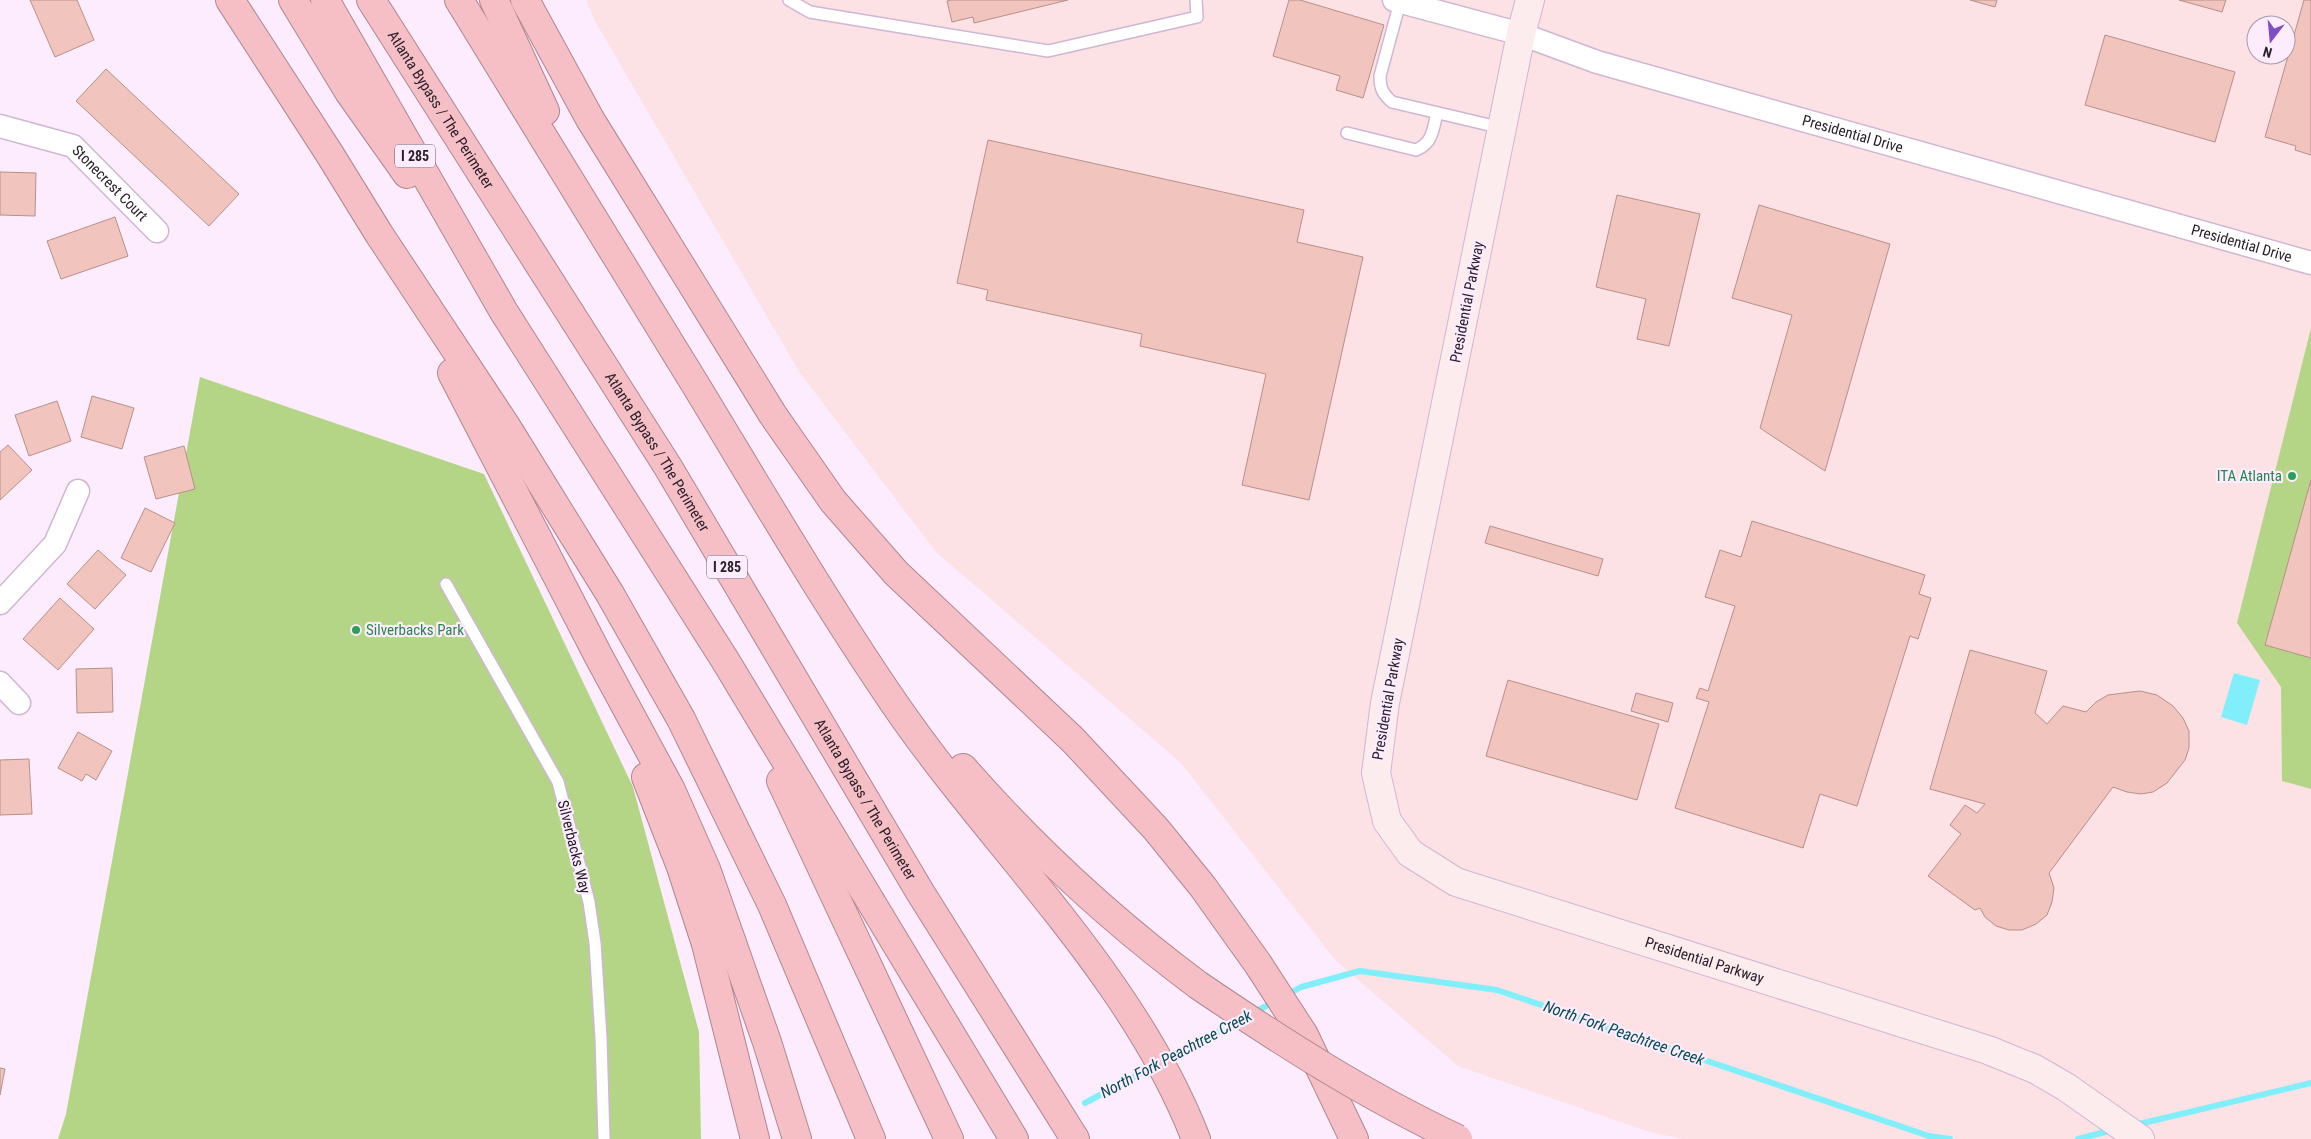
<svg xmlns="http://www.w3.org/2000/svg" width="2311" height="1139" font-family="'Roboto Condensed',sans-serif">
  <style>
    .commercial { fill: #fce1e5; fill-rule: evenodd }
    .green { fill: #b5d586 }
    .water { fill: #81effa }
    .lines { fill: none; stroke-linecap: round; stroke-linejoin: round }
    .stream { stroke: #81effa; stroke-width: 6 }
    .building { fill: #f1c5be; stroke: #b78f8a }
    .lane-casing { stroke: #cfb6d3; stroke-width: 14 }
    .street-casing { stroke: #cfb6d3; stroke-width: 25 }
    .secondary-casing { stroke: #cfb6d3; stroke-width: 30 }
    .highway-casing { stroke: #af878f; stroke-width: 30 }
    .lane { stroke: #fff; stroke-width: 11 }
    .street { stroke: #fff; stroke-width: 22 }
    .secondary { stroke: #fcecee; stroke-width: 28 }
    .highway { stroke: #f6bec5; stroke-width: 28 }
    .highway-bridge-casing { stroke: #af878f; stroke-width: 30; stroke-linecap: butt }
    .highway-bridge { stroke: #f6bec5; stroke-width: 28 }
    .leisure-dot { fill: #2e9e5b; stroke: #fcecfe; stroke-width: 2 }
    .labels { text-anchor: middle; dominant-baseline: central; stroke-width: 4.5; stroke-linejoin: round; paint-order: stroke }
    .shield { fill: #fcecfe; stroke: #695d6a; stroke-width: 1 }
    .shield-label { font-size: 14px; font-weight: bold; fill: #2a202b }
    .street-label { font-size: 15px; fill: #2a202b; stroke: #fcecfe }
    .leisure-label { font-size: 15px; fill: #27864d; stroke: #fcecfe; text-anchor: end }
    .water-label { font-size: 16px; font-style: italic; fill: #044c52; stroke: #fcecfe }
  </style>
  <rect width="100%" height="100%" fill="#fcecfe"/>
  <path class="commercial" d="M586,0H2311V1139H1683L1650,1132L1458,1066L1336,961L1181,763L936,552L800,373L595,21ZM2256,25H2286V55H2256Z"/>
  <path class="green" d="M2311,328V789L2282,781L2281,687L2237,623Z
    M200,377L484,474L633,787L699,1032L701,1139H58L66,1114Z"/>
  <path class="water" d="M2234,673L2260,680L2247,725L2221,717Z"/>
  <g class="lines">
    <path class="stream" d="M1292,992L1301,987L1360,971L1497,990L1929,1136L1950,1139
      M1253,1013L1268,1005
      M1165,1060L1238,1021
      M1085,1103L1154,1066
      M2135,1125L2311,1083
      M2078,1139L2113,1130"/>
  </g>
  <path class="building" d="M30,0H77L94,40L55,57Z
    M951,0H1068L974,23L973,17L952,22L947,1Z
    M1289,0H1300L1384,25L1363,98L1336,90L1340,76L1273,56Z
    M1970,0H1997L1995,7Z
    M2179,0H2226L2222,12Z
    M2304,0H2311V155L2295,150L2296,146L2265,137Z
    M2105,35L2235,72L2215,142L2085,105Z
    M106,69L239,194L209,226L76,101Z
    M988,140L1304,210L1297,242L1363,257L1309,500L1242,485L1266,374L1140,346L1142,334L986,300L988,290L957,283Z
    M0,172L36,173L35,216L0,215Z
    M1617,195L1700,214L1669,346L1637,339L1646,299L1596,287Z
    M1759,205L1890,244L1825,471L1760,428L1792,315L1732,298Z
    M115,217L128,256L61,279L47,241Z
    M92,396L134,408L122,449L81,437Z
    M57,401L71,441L29,456L15,415Z
    M8,445L32,470L0,500V452Z
    M184,446L195,489L156,499L144,457Z
    M2311,480V658L2265,645Z
    M145,508L175,523L151,572L121,558Z
    M1752,521L1925,575L1919,594L1931,598L1918,639L1910,636L1857,806L1820,794L1803,848L1675,808L1709,702L1696,698L1700,688L1708,691L1735,606L1705,597L1720,550L1741,557Z
    M1490,526L1603,559L1598,576L1485,543Z
    M98,550L126,575L95,609L67,584Z
    M60,598L94,629L58,670L23,639Z
    M1970,650L2047,671L2035,713L2047,724L2063,706L2086,712L2096,702L2108,695L2140,691L2157,695L2173,706L2183,718L2189,731V748L2185,760L2167,783L2153,792L2141,794L2127,792L2113,787L2049,873L2054,888L2052,902L2047,915L2036,924L2022,930H2009L1996,926L1985,917L1980,908L1975,910L1928,876L1961,834L1950,825L1965,805L1977,813L1985,804L1930,789Z
    M112,668L113,712L77,713L76,669Z
    M1508,680L1659,724L1637,800L1486,756Z
    M1636,693L1673,703L1668,722L1631,711Z
    M78,732L112,751L96,780L86,774L82,781L58,768Z
    M29,759L32,814L0,815V760Z
    M0,1068L5,1069L0,1095Z"/>
  <g class="lines">
    <g class="lane-casing">
      <path id="lane" d="M789,0L810,12L1048,51L1197,17L1196,0
        M1400,2L1380,76C1380,89 1383,94 1392,102L1502,128
        M1347,133L1416,150C1433,143 1433,129 1437,113
        M446,584L558,782L589,902L595,943L601,1038L604,1139"/>
    </g>
    <g class="street-casing">
      <g id="street">
        <path id="s1" d="M1394,0L1521,34L1597,62L2311,263"/>
        <path id="s2" d="M0,126L73,146L157,231"/>
        <path d="M0,603L55,544L78,491"/>
        <path d="M0,683L19,703"/>
      </g>
    </g>
    <g class="secondary-casing">
      <g id="secondary">
        <path id="s3" d="M1530,0L1521,34L1385,703L1376,773L1387,821L1410,853L1456,882L1988,1050L2035,1069L2066,1087L2140,1139"/>
      </g>
    </g>
    <g class="highway-casing">
      <g id="highway">
        <path d="M230,0L329,153L379,234L506,426L610,594L681,719L772,905L871,1139"/>
        <path d="M293,0L349,92L407,174"/>
        <path d="M325,0L504,312L725,660L1014,1139"/>
        <path id="s4" d="M371,0L668,467L920,892L1075,1139"/>
        <path d="M459,0C538,128 617,256 695,384C760,491 823,599 894,703C993,848 1132,974 1196,1139"/>
        <path d="M494,0L545,111"/>
        <path d="M525,0L590,119L773,415L833,501L896,573L1073,740L1156,829L1203,887L1258,964L1304,1035L1354,1139"/>
        <path d="M452,373L599,657L671,790L706,869L767,1042L797,1139"/>
        <path d="M963,768C1034,849 1112,921 1198,985"/>
        <path d="M646,777L681,867L706,944L755,1139"/>
        <path d="M781,781L949,1139"/>
      </g>
    </g>
    <use href="#lane" class="lane"/>
    <use href="#street" class="street"/>
    <use href="#secondary" class="secondary"/>
    <use href="#highway" class="highway"/>
    <g class="highway-bridge-casing">
      <path id="highway-bridge" d="M1198,985C1282,1042 1366,1096 1458,1139"/>
    </g>
    <use href="#highway-bridge" class="highway-bridge"/>
  </g>
  <g class="leisure-dot">
    <circle cx="2292" cy="476" r="5"/>
    <circle cx="356" cy="630" r="5"/>
  </g>
  <g class="labels">
    <g class="shield">
      <rect x="395" y="144.5" width="40" height="23" rx="4"/>
      <rect x="707" y="555.5" width="40" height="23" rx="4"/>
    </g>
    <g class="shield-label">
      <text x="415" y="156">I 285</text>
      <text x="727" y="567">I 285</text>
    </g>
    <g class="street-label">
      <text stroke="none"><textPath href="#s4" startOffset="130">Atlanta Bypass / The Perimeter</textPath></text>
      <text stroke="none"><textPath href="#s1" startOffset="478">Presidential Drive</textPath></text>
      <text stroke="none"><textPath href="#s2" startOffset="128">Stonecrest Court</textPath></text>
      <text stroke="none"><textPath href="#s1" startOffset="882">Presidential Drive</textPath></text>
      <text transform="translate(1467 302) rotate(-79)">Presidential Parkway</text>
      <text stroke="none"><textPath href="#s4" startOffset="535">Atlanta Bypass / The Perimeter</textPath></text>
      <text transform="translate(1388 699) rotate(-80)">Presidential Parkway</text>
      <text stroke="none"><textPath href="#s4" startOffset="940">Atlanta Bypass / The Perimeter</textPath></text>
      <text transform="translate(574 847) rotate(76)">Silverbacks Way</text>
      <text stroke="none"><textPath href="#s3" startOffset="1192">Presidential Parkway</textPath></text>
    </g>
    <g class="leisure-label">
      <text x="2282" y="476">ITA Atlanta</text>
      <text x="366" y="630" text-anchor="start">Silverbacks Park</text>
    </g>
    <g class="water-label">
      <text transform="translate(1624 1033) rotate(19)">North Fork Peachtree Creek</text>
      <text transform="translate(1176 1054) rotate(-28)">North Fork Peachtree Creek</text>
    </g>
  </g>
  <g transform="translate(2271 40) rotate(196)"><circle r="24" fill="#fcecfe" stroke="#a89aaa"/>
  <path d="M0-4L9 19L0 12L-9 19Z" fill="#814dc5"/>
  <text y="-8" font-size="14" font-weight="bold" text-anchor="middle" fill="#2a202b">N</text>
  </g>
</svg>
